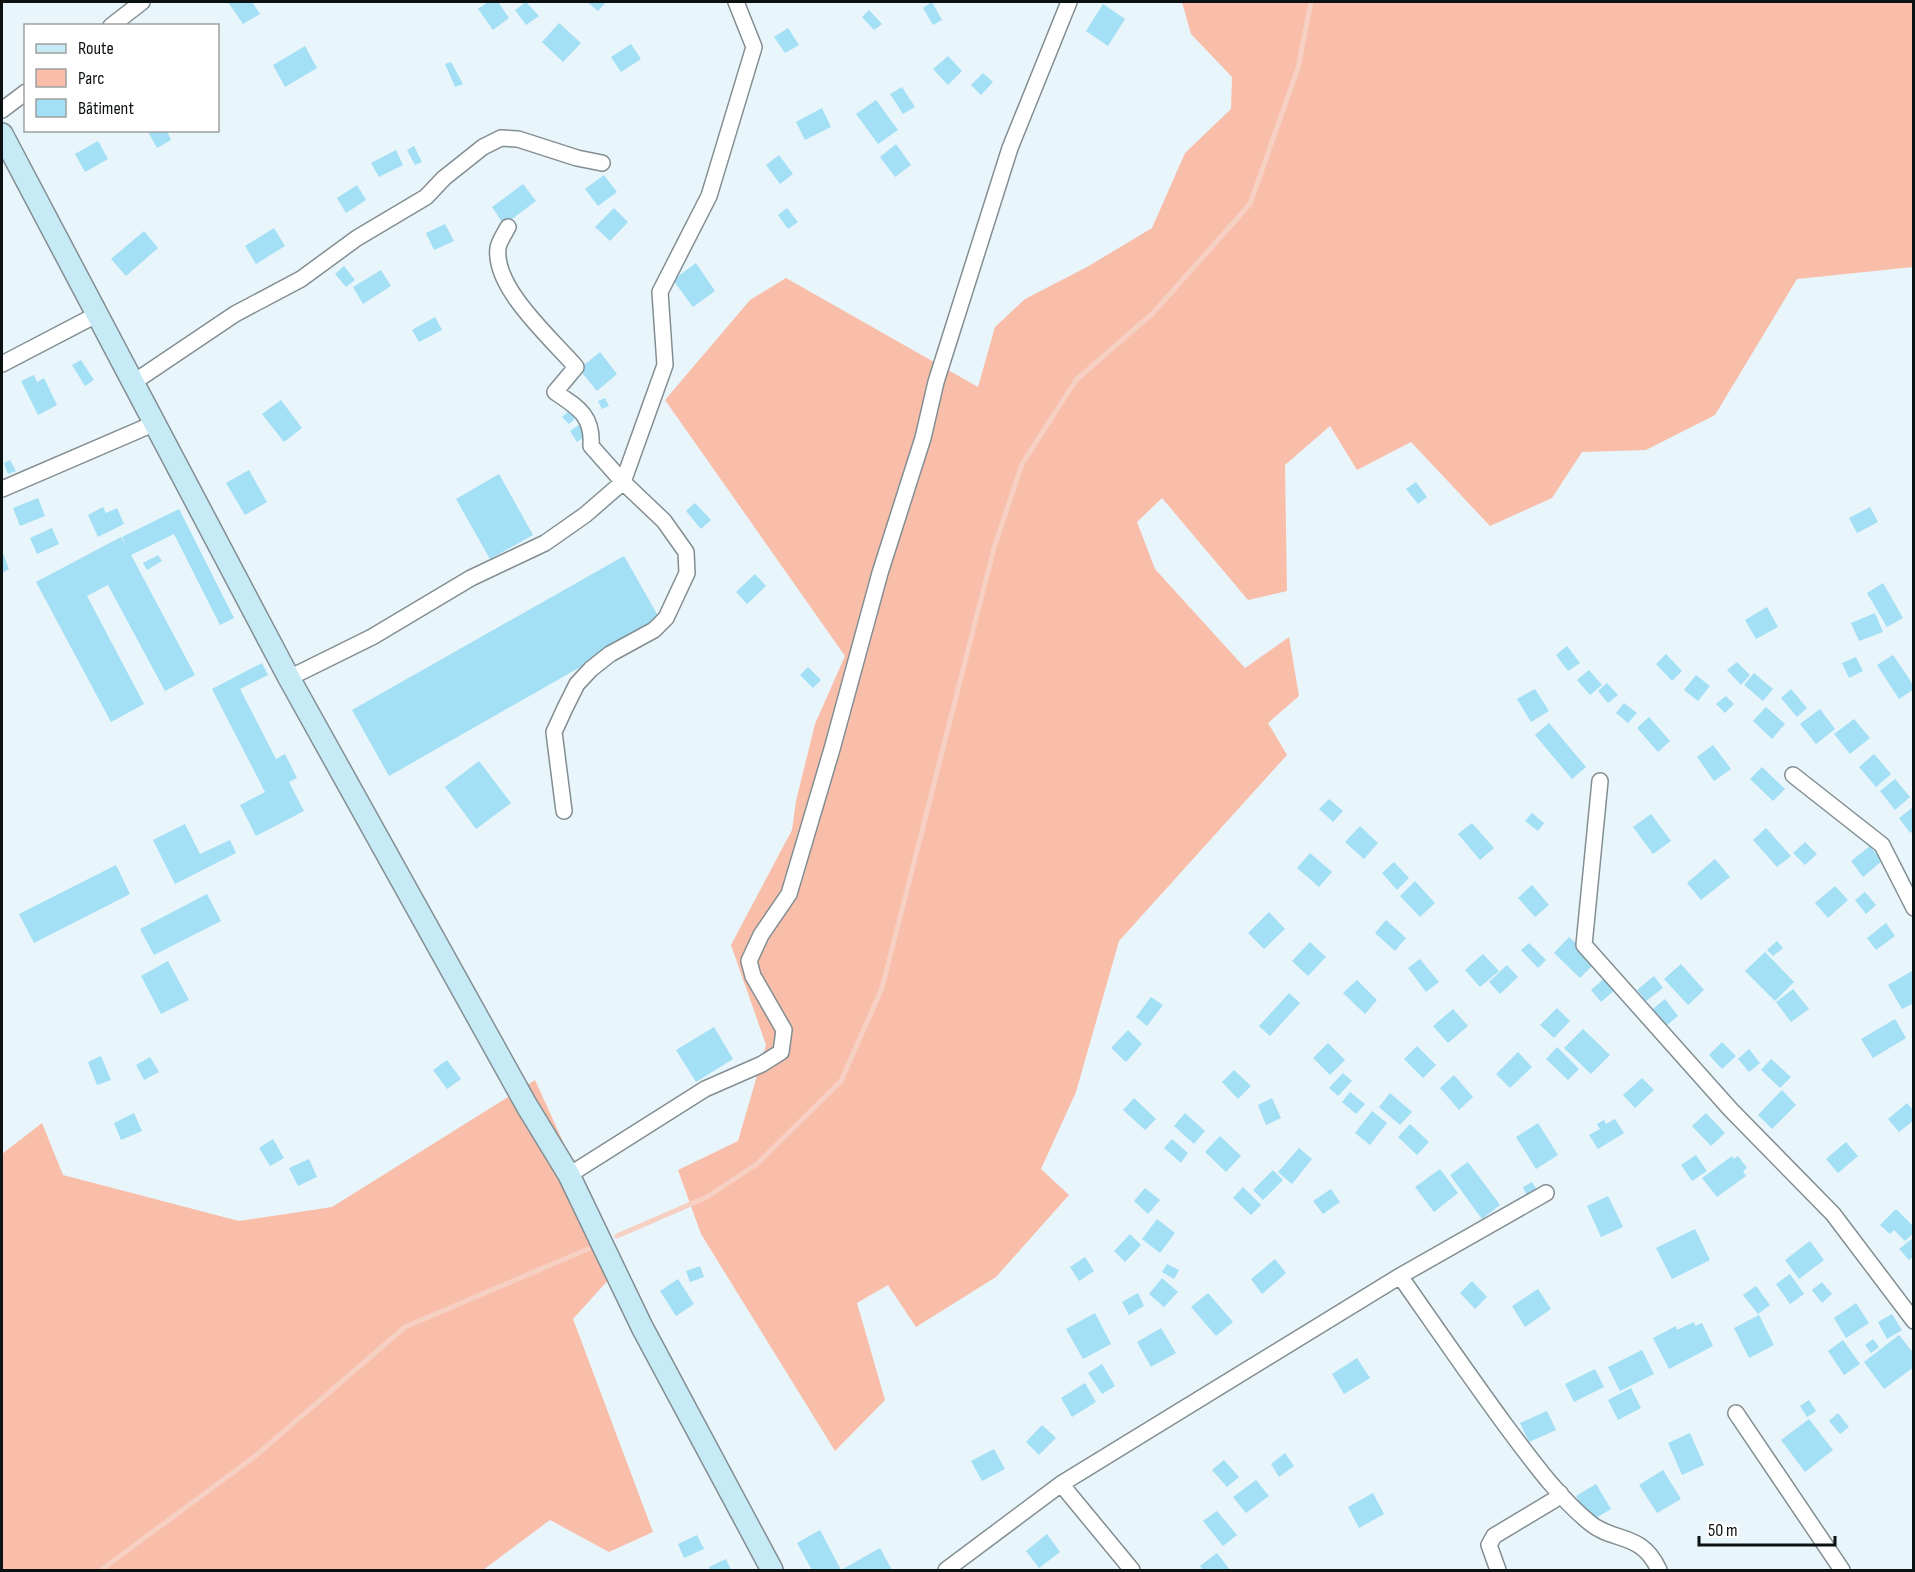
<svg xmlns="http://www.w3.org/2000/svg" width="1915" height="1572" font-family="'Sofia Sans Condensed',sans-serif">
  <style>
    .green { fill: #f9bea9 }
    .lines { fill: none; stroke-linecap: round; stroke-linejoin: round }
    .stream { stroke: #f5d0c3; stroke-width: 5 }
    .building { fill: #a3dff5 }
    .street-casing { stroke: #828e92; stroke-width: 18 }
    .secondary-casing { stroke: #828e92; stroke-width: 24 }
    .street { stroke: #fff; stroke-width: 15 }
    .secondary { stroke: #c7ebf6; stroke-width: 21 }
  </style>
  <rect width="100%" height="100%" fill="#e8f5fa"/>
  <path class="green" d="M1182,2H1913V267L1797,279L1715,415L1646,450L1582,452L1552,498L1490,526L1411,442L1357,470L1330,426L1285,465L1287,591L1248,600L1162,498L1137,522L1155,569L1245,668L1289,637L1299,696L1268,723L1287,755L1119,941L1076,1092L1041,1169L1069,1195L996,1277L916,1327L888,1285L857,1303L885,1400L835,1451L701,1234L678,1170L738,1141L766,1045L731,945L792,830L796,801L815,724L845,656L665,400L750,300L786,278L978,387L995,327L1025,299L1087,267L1152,228L1185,153L1231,109L1232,77L1191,34Z
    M535,1080L620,1267L573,1319L653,1532L609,1552L550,1520L483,1570H2V1154L42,1123L63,1175L239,1221L332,1207Z"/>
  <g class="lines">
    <path class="stream" d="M617,1236L707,1197L757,1164L841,1081L882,988L994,548L1022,464L1076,380L1153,313L1250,204L1298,68L1311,2
      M101,1570L254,1457L405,1327L588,1249"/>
  </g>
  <path class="building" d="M228,2H252L260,14L243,24Z
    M488,2H498L509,18L493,30L478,9Z
    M526,2L539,16L526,25L515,10Z
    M587,2H606L598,11Z
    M932,2L942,20L933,25L923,8Z
    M1103,4L1125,19L1108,46L1086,31Z
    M869,10L882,24L874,30L862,17Z
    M559,23L581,43L563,62L542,42Z
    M788,28L799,45L785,53L774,37Z
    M631,44L641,59L621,72L611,57Z
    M305,46L317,68L285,87L273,65Z
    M948,56L962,71L948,85L933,69Z
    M451,62L463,84L455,87L445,64Z
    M983,73L993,82L981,95L971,85Z
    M902,87L915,107L903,114L890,94Z
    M876,100L898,130L878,144L856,114Z
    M822,108L831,127L805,140L796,122Z
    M147,130H171L168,133L171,140L157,148Z
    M98,141L108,159L85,172L75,154Z
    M896,144L911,165L895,177L880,157Z
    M414,146L422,162L415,165L407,150Z
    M396,150L403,165L379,177L371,163Z
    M779,155L793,174L780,184L766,165Z
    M604,175L617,192L598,206L585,189Z
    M523,184L536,201L504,225L492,207Z
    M357,185L366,200L346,213L337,198Z
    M614,208L628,222L610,241L595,227Z
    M787,208L798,222L788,229L778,215Z
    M445,224L454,241L434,250L426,233Z
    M274,228L285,246L256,264L245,246Z
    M144,231L158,248L126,276L111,259Z
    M696,263L715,291L693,307L673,280Z
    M344,266L355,280L346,287L335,274Z
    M381,270L391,286L363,304L353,287Z
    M435,317L442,330L419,342L412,330Z
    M600,352L617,374L597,391L579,369Z
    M81,360L94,380L85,386L72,365Z
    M34,375L37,382L44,378L57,405L38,415L21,381Z
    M605,398L609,406L602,409L598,401Z
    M281,400L302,428L284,442L262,414Z
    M570,410L577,417L569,424L562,417Z
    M583,422L590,433L577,442L570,431Z
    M10,460L16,471L8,474L4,463Z
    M249,470L267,502L245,515L226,483Z
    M499,474L533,535L490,559L456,499Z
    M1416,482L1427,497L1418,504L1406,489Z
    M38,498L45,516L20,526L13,508Z
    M695,503L711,520L701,529L686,511Z
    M103,507L106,513L117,508L124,524L98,537L88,515Z
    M1870,507L1878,522L1857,533L1849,518Z
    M179,509L234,618L220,625L174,534L131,555L195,675L165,691L108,585L87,596L144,704L111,722L36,582L121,537L126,546L122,537Z
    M52,528L59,544L37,554L30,538Z
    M2,551L9,569L2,573Z
    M158,555L162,561L147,570L143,563Z
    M624,556L661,621L389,776L352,710Z
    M755,574L766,586L747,604L736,592Z
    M1883,583L1903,618L1887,627L1867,593Z
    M1767,607L1778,627L1756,639L1745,620Z
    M1875,613L1883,632L1859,641L1851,623Z
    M1567,646L1580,663L1568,671L1556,655Z
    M1666,654L1682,671L1672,681L1656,664Z
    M1893,655L1914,686V689L1899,699L1877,665Z
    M1856,657L1863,671L1849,678L1842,663Z
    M1737,662L1750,675L1741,685L1727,670Z
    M262,663L268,675L240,689L276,759L285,754L297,778L289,782L304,811L256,836L240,805L265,792L212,689Z
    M808,667L821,680L813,688L800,675Z
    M1589,670L1602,685L1590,695L1577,680Z
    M1754,673L1773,689L1763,701L1744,685Z
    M1696,675L1710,686L1698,701L1684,690Z
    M1607,683L1618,695L1608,703L1598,691Z
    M1535,689L1549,711L1531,722L1517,699Z
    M1791,689L1807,708L1797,717L1781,698Z
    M1726,696L1734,704L1725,713L1716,704Z
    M1624,703L1637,713L1628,723L1616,713Z
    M1766,707L1785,724L1772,739L1753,721Z
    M1820,709L1835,729L1816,744L1800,724Z
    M1649,717L1670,741L1658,752L1637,728Z
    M1854,719L1870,738L1850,754L1834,734Z
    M1549,723L1586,767L1572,779L1535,735Z
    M1713,745L1731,769L1714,781L1697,757Z
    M1874,754L1891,774L1876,787L1859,767Z
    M479,761L511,803L476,829L445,787Z
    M1762,767L1785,789L1773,801L1750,779Z
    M1895,779L1910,797L1895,810L1880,791Z
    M1329,799L1343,811L1333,822L1319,809Z
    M1912,808L1914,830L1910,833L1899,818Z
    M1532,813L1544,823L1538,831L1525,821Z
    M1651,814L1671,841L1653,854L1633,827Z
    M1472,823L1494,848L1480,860L1458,834Z
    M185,824L200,854L230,840L236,853L175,884L153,840Z
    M1360,826L1378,843L1364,859L1345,842Z
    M1766,828L1791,856L1777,867L1753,840Z
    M1805,842L1817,854L1805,865L1793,853Z
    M1870,846L1882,861L1863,877L1851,861Z
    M1310,853L1332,872L1319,887L1297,868Z
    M1715,859L1730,877L1701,900L1687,883Z
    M1394,862L1409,878L1397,890L1382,873Z
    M116,865L130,894L34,943L19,914Z
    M1415,881L1435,903L1420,917L1400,896Z
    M1532,885L1549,905L1535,917L1518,898Z
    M1835,886L1848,900L1828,918L1815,903Z
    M1865,892L1876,905L1866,914L1855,900Z
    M207,894L221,921L154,955L140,929Z
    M1269,912L1285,929L1264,949L1248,933Z
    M1386,920L1406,938L1395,951L1375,933Z
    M1886,923L1895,936L1876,950L1867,938Z
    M1569,937L1596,962L1580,978L1554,953Z
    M1777,941L1783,948L1773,956L1767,950Z
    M1310,942L1326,957L1308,976L1292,961Z
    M1529,943L1546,960L1538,968L1521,950Z
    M1765,952L1794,982L1775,1001L1745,971Z
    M1483,954L1499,971L1480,987L1465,970Z
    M1420,959L1439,982L1426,992L1408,968Z
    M168,961L189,1000L161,1014L141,976Z
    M1681,964L1704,990L1688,1005L1664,979Z
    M1507,965L1518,977L1500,994L1489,982Z
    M1912,971L1914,1003L1902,1009L1888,985Z
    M1607,976L1617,988L1601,1002L1591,990Z
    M1654,976L1663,988L1646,1001L1637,990Z
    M1357,980L1377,1000L1365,1014L1343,993Z
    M1793,989L1809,1009L1791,1022L1776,1002Z
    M1289,993L1300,1003L1270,1036L1259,1026Z
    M1151,997L1163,1005L1147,1026L1136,1017Z
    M1665,999L1678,1016L1661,1030L1648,1013Z
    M1557,1008L1570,1021L1554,1038L1540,1025Z
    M1453,1009L1468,1026L1448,1043L1433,1026Z
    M1895,1019L1906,1038L1873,1058L1861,1039Z
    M714,1027L733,1059L696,1082L676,1050Z
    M1583,1029L1610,1055L1591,1074L1564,1048Z
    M1128,1030L1142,1044L1126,1062L1111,1048Z
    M1722,1042L1736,1056L1722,1069L1709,1055Z
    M1328,1043L1345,1060L1330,1075L1313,1058Z
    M1417,1046L1436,1065L1423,1078L1404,1059Z
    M1557,1047L1579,1069L1568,1080L1546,1059Z
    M1749,1049L1760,1063L1749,1072L1738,1059Z
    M1518,1052L1532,1067L1510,1088L1496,1074Z
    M101,1056L111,1080L97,1085L88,1062Z
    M150,1057L159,1072L144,1080L136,1065Z
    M1771,1059L1791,1077L1780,1088L1761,1070Z
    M447,1060L461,1079L447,1089L433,1070Z
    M1234,1070L1251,1086L1238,1099L1222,1082Z
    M1343,1073L1352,1081L1338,1096L1329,1088Z
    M1454,1075L1473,1097L1459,1110L1440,1088Z
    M1642,1078L1654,1090L1635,1108L1623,1095Z
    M1782,1090L1796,1105L1772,1129L1758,1115Z
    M1350,1092L1365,1104L1356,1114L1342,1102Z
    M1390,1093L1412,1112L1400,1125L1379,1107Z
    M1134,1098L1156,1119L1145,1130L1123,1110Z
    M1272,1098L1281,1118L1266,1125L1258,1105Z
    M1907,1103L1914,1111V1120L1899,1132L1888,1119Z
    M1372,1111L1387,1123L1370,1145L1355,1133Z
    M134,1113L142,1131L121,1140L114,1123Z
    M1185,1113L1205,1131L1194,1144L1174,1126Z
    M1706,1113L1725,1133L1711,1146L1692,1126Z
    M1615,1119L1624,1133L1598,1149L1589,1135L1600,1129L1597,1124L1604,1120L1606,1124Z
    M1538,1123L1558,1155L1536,1169L1516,1137Z
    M1410,1124L1429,1142L1417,1155L1398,1137Z
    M1220,1136L1241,1156L1226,1172L1205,1152Z
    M273,1139L284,1158L270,1166L259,1148Z
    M1172,1139L1188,1153L1181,1163L1164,1148Z
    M1846,1142L1858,1156L1838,1173L1826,1159Z
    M1299,1148L1312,1159L1292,1184L1278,1172Z
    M1696,1155L1707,1171L1692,1181L1681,1165Z
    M1732,1156L1734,1159L1738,1156L1747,1168L1743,1171L1746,1176L1717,1197L1702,1178Z
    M309,1159L317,1177L298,1186L289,1168Z
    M1468,1162L1500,1205L1482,1219L1450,1175Z
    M1440,1169L1458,1193L1434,1212L1415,1187Z
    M1273,1170L1283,1180L1263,1200L1253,1190Z
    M1532,1182L1537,1190L1527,1196L1523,1187Z
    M1243,1187L1261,1205L1251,1215L1233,1198Z
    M1145,1188L1160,1200L1148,1214L1134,1201Z
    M1331,1189L1340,1202L1323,1214L1313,1201Z
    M1608,1196L1623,1227L1601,1237L1587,1206Z
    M1896,1209L1914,1227V1233L1905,1241L1894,1230L1890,1234L1880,1225Z
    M1157,1219L1175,1233L1160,1253L1142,1239Z
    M1695,1229L1710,1260L1672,1279L1656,1248Z
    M1130,1234L1141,1245L1125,1262L1114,1251Z
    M1914,1237V1256L1909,1260L1899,1249Z
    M1810,1241L1824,1260L1799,1279L1785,1260Z
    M1085,1257L1094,1271L1079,1281L1070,1267Z
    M1275,1259L1286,1273L1262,1294L1251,1279Z
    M1167,1264L1179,1270L1174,1279L1162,1272Z
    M700,1266L704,1277L690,1282L686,1271Z
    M1790,1274L1804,1294L1790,1304L1776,1284Z
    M1162,1278L1178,1292L1164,1307L1149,1294Z
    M678,1279L694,1304L676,1316L660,1291Z
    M1472,1281L1487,1297L1475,1309L1460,1293Z
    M1822,1282L1832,1294L1822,1303L1812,1290Z
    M1756,1286L1770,1305L1758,1314L1743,1295Z
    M1538,1289L1551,1309L1525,1327L1512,1306Z
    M1138,1293L1144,1306L1129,1315L1122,1302Z
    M1208,1293L1233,1322L1216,1336L1191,1307Z
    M1856,1303L1869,1323L1846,1338L1834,1318Z
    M1095,1313L1111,1344L1083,1359L1066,1329Z
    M1892,1314L1902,1330L1887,1339L1878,1322Z
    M1759,1315L1774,1345L1749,1358L1734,1328Z
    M1694,1322L1695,1326L1702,1323L1713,1346L1669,1369L1653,1338L1676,1326L1677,1330Z
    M1161,1328L1176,1353L1151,1367L1137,1342Z
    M1899,1335L1914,1354V1367L1884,1389L1864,1362Z
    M1873,1339L1879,1347L1871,1353L1865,1345Z
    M1843,1340L1860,1364L1844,1375L1828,1351Z
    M1642,1350L1654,1374L1620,1391L1608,1367Z
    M1357,1358L1370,1378L1344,1394L1332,1374Z
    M1102,1364L1115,1386L1102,1394L1088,1373Z
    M1595,1369L1604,1387L1574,1402L1565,1384Z
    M1085,1383L1096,1402L1072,1417L1061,1398Z
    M1631,1388L1641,1408L1618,1420L1608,1400Z
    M1809,1400L1816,1411L1807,1417L1800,1406Z
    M1547,1411L1556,1430L1529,1442L1520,1423Z
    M1838,1413L1849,1427L1840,1434L1829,1421Z
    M1809,1419L1833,1450L1805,1472L1781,1440Z
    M1042,1425L1056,1438L1039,1455L1026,1442Z
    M1690,1433L1704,1465L1682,1475L1668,1443Z
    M994,1449L1005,1469L982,1481L971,1461Z
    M1285,1453L1294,1466L1279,1477L1271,1464Z
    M1224,1460L1239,1477L1227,1487L1212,1470Z
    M1663,1470L1681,1499L1657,1513L1639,1485Z
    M1256,1480L1269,1496L1246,1513L1233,1497Z
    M1596,1484L1611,1509L1591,1521L1576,1496Z
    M1373,1493L1384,1514L1359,1528L1348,1507Z
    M1217,1511L1237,1535L1223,1546L1203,1521Z
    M820,1530L841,1570L880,1548L892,1570H812L797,1543Z
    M1047,1534L1060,1552L1039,1568L1026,1551Z
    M697,1535L704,1549L684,1558L678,1544Z
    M1217,1553L1230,1570H1203L1200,1566Z
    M726,1559L731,1570H711L709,1567Z"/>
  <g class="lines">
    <g class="street-casing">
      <path id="street" d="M111,26L142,2
        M2,110L26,92
        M2,364L96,315
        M131,384L235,314L301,279L357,238L426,197L444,178L483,147L501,138L518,139L577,158L602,163
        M2,489L153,424
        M289,678L372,637L471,578L545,543L585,515L623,482L591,446C593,416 579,408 555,392L576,367C552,339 493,288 498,248C499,241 505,233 508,227
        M1793,775L1882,845L1914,908
        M1600,781L1584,945L1731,1110L1833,1214L1914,1321
        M564,811L554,732L565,708L577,684L591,669L610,654L654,630L666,618L687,573L686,552L664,521L623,482L665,365L660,292L709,196L754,47L736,2
        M569,1175L705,1089L762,1064L781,1052L784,1030L753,976L749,961L761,935L789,894L832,749L880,573L923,438L936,382L1010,148L1069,2
        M1400,1276C1435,1326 1470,1377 1506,1426C1531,1459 1557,1496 1590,1523C1614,1543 1641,1531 1659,1570
        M1736,1413L1842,1570
        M1061,1484L1132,1570
        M946,1570L1061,1484L1400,1276L1546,1193
        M1498,1570L1489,1545L1494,1536L1554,1500L1560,1493"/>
    </g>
    <g class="secondary-casing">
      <path id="secondary" d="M2,134L289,678L527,1106L569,1175L642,1327L772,1570"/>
    </g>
    <use href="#street" class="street"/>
    <use href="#secondary" class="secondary"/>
  </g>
  <rect width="1915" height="1572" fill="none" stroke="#0c1112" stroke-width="6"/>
  <rect x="24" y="24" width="195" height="108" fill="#ffffff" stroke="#9ea0a0" stroke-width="1.5"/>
  <rect x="36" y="44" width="30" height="9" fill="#c7ebf6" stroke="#9ea0a0" stroke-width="1.5"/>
  <text x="78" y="54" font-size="18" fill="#0c1112">Route</text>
  <rect x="36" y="69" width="30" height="18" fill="#f9bea9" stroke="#9ea0a0" stroke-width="1.5"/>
  <text x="78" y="84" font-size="18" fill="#0c1112">Parc</text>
  <rect x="36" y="99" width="30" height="18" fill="#a3dff5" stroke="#9ea0a0" stroke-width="1.5"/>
  <text x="78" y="114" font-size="18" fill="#0c1112">Bâtiment</text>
  <path d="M1699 1536v9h136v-9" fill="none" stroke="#0c1112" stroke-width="3"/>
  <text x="1708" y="1536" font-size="18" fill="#0c1112" stroke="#ffffff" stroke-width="4.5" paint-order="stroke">50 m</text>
</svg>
